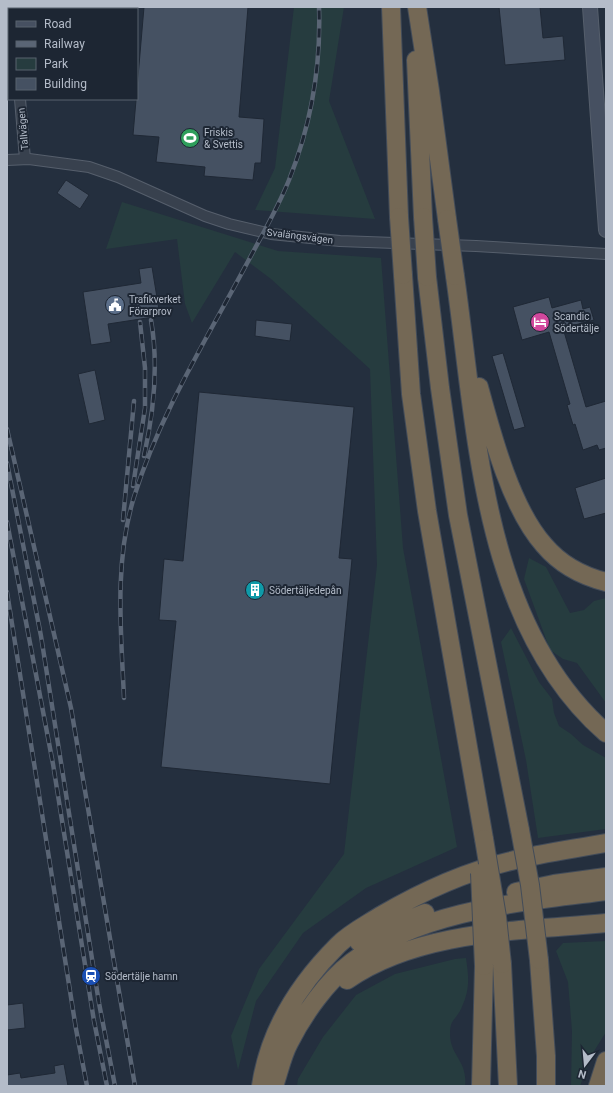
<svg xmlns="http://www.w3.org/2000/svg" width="613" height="1093" font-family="Roboto,sans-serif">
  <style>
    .green { fill: #263c3f }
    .building { fill: #455162; stroke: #1f2835 }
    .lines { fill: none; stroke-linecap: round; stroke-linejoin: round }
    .minor-casing { stroke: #565f6c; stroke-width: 12 }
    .secondary-casing { stroke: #565f6c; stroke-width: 16 }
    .motorway-casing { stroke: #434c59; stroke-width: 20 }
    .minor { stroke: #38414e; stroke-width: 10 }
    .secondary { stroke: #465061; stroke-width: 14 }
    .motorway { stroke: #746855; stroke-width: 18 }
    .rail-casing { stroke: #5a6575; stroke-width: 4.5 }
    .rail { stroke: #1d2633; stroke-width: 3; stroke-dasharray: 9; stroke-linecap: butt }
    .motorway-bridge-casing { stroke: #434c59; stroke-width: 20; stroke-linecap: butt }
    .motorway-bridge { stroke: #746855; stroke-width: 18 }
    .labels { text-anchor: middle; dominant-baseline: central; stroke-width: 4; stroke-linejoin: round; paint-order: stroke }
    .street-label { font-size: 10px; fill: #b4bcc9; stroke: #1d2633 }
    .poi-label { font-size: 10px; fill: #b4bcc9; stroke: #1d2633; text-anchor: start }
  </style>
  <rect width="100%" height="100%" fill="#242f3e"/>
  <path class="green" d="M294,7H344L329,101L375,219L255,210L275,168Z
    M122,202L278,251L381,258L403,548L457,847L366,888L303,933L256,1001L238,1070L231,1036L259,969L344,854L377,565L370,369L271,279L235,252L192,323L185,304L177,239L106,249Z
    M529,558L546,567L570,613L584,610L594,601L606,598V703L577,663L563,659L550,650L524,579Z
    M511,628L539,682L552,699L554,713L559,726L571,734L583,745L606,758V829L538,838L526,760L501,642Z
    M606,941V1032L591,1056L580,1086H571L572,1031L568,982L556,951L563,943Z
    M466,958C469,979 470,990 461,1009C455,1021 450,1019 450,1034C450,1056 468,1061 465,1086H297L298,1079L323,1037L356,995L395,974L455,959Z"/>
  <path class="building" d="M144,7H248L239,117L264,119L261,163H255L253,180L204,176L205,167L156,162L159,137L133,135Z
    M499,7H540L543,38L563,36L565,60L505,65Z
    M66,180L89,195L80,209L57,193Z
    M152,267L160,316L108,324L111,342L91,345L83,292L141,283L139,269Z
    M549,297L552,308L581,300L583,309L590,307L594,320L563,328L586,407L606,401V448L599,450L597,445L583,450L575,424L573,425L567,405L570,404L549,332L522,340L513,307Z
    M256,320L292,324L290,341L255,336Z
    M503,353L525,427L514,430L492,356Z
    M95,370L105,420L89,424L78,374Z
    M199,392L354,407L339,558L352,559L330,784L161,767L176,621L159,620L164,559L183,561Z
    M606,478V513L584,519L575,488Z
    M23,1003L25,1028L7,1030V1005Z
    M64,1064L68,1086H7V1075L20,1073L21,1078L55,1073L54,1066Z"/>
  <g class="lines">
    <g class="minor-casing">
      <path id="minor" d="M7,40L9,49
        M20,99L25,159
        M7,160L29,159L89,167L118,177L205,216L229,224L271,234L340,241L476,246L606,254"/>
    </g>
    <g class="secondary-casing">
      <path id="secondary" d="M590,7L606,230"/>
    </g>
    <g class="motorway-casing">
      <path id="motorway" d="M391,7L399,217
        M417,7L430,91L447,219
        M416,60L423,217
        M403,275L411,394L427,511L484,839
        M455,276C477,429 481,624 606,733
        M427,277L440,388L458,515L520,830
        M479,387C492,435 511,508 544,545C560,564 582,576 606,582
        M516,892L554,884L606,877
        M359,942L369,936L425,913
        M539,960L546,1056V1086
        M502,964L508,1086
        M347,980C419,930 522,931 606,923
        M261,1086C269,1031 299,984 338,945C350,933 366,925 380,916C421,892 464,872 511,861C542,853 574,849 606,843
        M274,1086C279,1072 282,1056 289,1043C303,1015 327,981 352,962C422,910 522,902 606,891
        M481,1086L484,966
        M598,1086L606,1061"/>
    </g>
    <use href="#minor" class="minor"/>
    <use href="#secondary" class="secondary"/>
    <use href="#motorway" class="motorway"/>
    <g class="rail-casing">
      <path id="rail" d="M7,429L71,708L135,1086
        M144,456C154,411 159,366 151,320
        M7,463L41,636L99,1003L115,1086
        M133,486L145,408V368L140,322
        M123,520L134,401
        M7,522L53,764L94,1021L107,1086
        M7,592L76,1029L87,1086
        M124,698C121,631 114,562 134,497C161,410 211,332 253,252C266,228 279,205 289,180C311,125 321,66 319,7"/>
    </g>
    <use href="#rail" class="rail"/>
    <g class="motorway-bridge-casing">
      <path id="motorway-bridge" d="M399,217L403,275
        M423,217L427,277
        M447,219L455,276
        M520,830L530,885L539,960
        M484,839L497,917L502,964
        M480,873L484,966"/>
    </g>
    <use href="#motorway-bridge" class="motorway-bridge"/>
  </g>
  <defs>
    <g id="stadium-disc" transform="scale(1)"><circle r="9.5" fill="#2e9e5b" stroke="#1d2633"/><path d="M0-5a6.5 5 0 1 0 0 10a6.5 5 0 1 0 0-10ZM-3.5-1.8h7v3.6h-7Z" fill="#fff"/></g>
    <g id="civic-disc" transform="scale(1)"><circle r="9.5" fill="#5c6f8a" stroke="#1d2633"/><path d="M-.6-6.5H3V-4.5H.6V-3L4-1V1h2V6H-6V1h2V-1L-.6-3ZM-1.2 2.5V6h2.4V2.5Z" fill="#fff"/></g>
    <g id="hotel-disc" transform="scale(1)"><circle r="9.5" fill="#d1479c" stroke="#1d2633"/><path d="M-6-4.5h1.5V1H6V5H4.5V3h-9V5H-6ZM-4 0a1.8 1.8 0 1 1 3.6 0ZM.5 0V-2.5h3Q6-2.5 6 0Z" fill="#fff"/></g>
    <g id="building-disc" transform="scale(1)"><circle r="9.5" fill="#0f9aa8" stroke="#1d2633"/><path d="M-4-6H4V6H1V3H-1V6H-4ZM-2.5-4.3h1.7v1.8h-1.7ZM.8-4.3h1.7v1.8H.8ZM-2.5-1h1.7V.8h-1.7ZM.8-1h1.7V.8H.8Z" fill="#fff"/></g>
    <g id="station-disc" transform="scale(1)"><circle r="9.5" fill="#1a4fb4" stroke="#1d2633"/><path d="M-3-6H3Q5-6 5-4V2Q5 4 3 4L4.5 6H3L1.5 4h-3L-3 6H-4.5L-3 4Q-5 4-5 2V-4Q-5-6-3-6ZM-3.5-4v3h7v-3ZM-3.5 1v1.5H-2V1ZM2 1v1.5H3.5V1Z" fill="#fff"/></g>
  </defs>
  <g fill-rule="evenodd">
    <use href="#stadium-disc" x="190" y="138"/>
    <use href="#civic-disc" x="115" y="305"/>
    <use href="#hotel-disc" x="540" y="322"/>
    <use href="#building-disc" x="255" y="590"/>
    <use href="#station-disc" x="91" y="976"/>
  </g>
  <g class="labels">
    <g class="street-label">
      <text transform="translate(23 129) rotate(-95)">Tallvägen</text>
      <text transform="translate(300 236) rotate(7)">Svalängsvägen</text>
    </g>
    <g class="poi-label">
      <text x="204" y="132">Friskis<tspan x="204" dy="12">&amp; Svettis</tspan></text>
      <text x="129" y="299">Trafikverket<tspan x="129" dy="12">Förarprov</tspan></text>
      <text x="554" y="316">Scandic<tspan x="554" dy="12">Södertälje</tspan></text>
      <text x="269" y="590">Södertäljedepån</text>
      <text x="105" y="976">Södertälje hamn</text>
    </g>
  </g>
  <rect width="613" height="1093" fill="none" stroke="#b4bcc9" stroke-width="16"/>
  <rect x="8" y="8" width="130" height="92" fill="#1d2633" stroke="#59626f"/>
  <rect x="16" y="21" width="20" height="6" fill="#465061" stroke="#59626f"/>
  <text x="44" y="28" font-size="12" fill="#b4bcc9">Road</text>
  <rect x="16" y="41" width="20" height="6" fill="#5a6575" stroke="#59626f"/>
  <text x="44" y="48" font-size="12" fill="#b4bcc9">Railway</text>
  <rect x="16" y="58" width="20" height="12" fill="#263c3f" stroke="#59626f"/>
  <text x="44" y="68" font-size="12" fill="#b4bcc9">Park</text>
  <rect x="16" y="78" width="20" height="12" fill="#455162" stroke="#59626f"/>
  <text x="44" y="88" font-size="12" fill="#b4bcc9">Building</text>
  <g transform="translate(585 1065) rotate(196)" stroke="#1d2633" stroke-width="3" paint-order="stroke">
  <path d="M0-3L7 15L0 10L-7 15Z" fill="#b4bcc9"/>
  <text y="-6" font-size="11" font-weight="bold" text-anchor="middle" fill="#b4bcc9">N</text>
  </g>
</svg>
